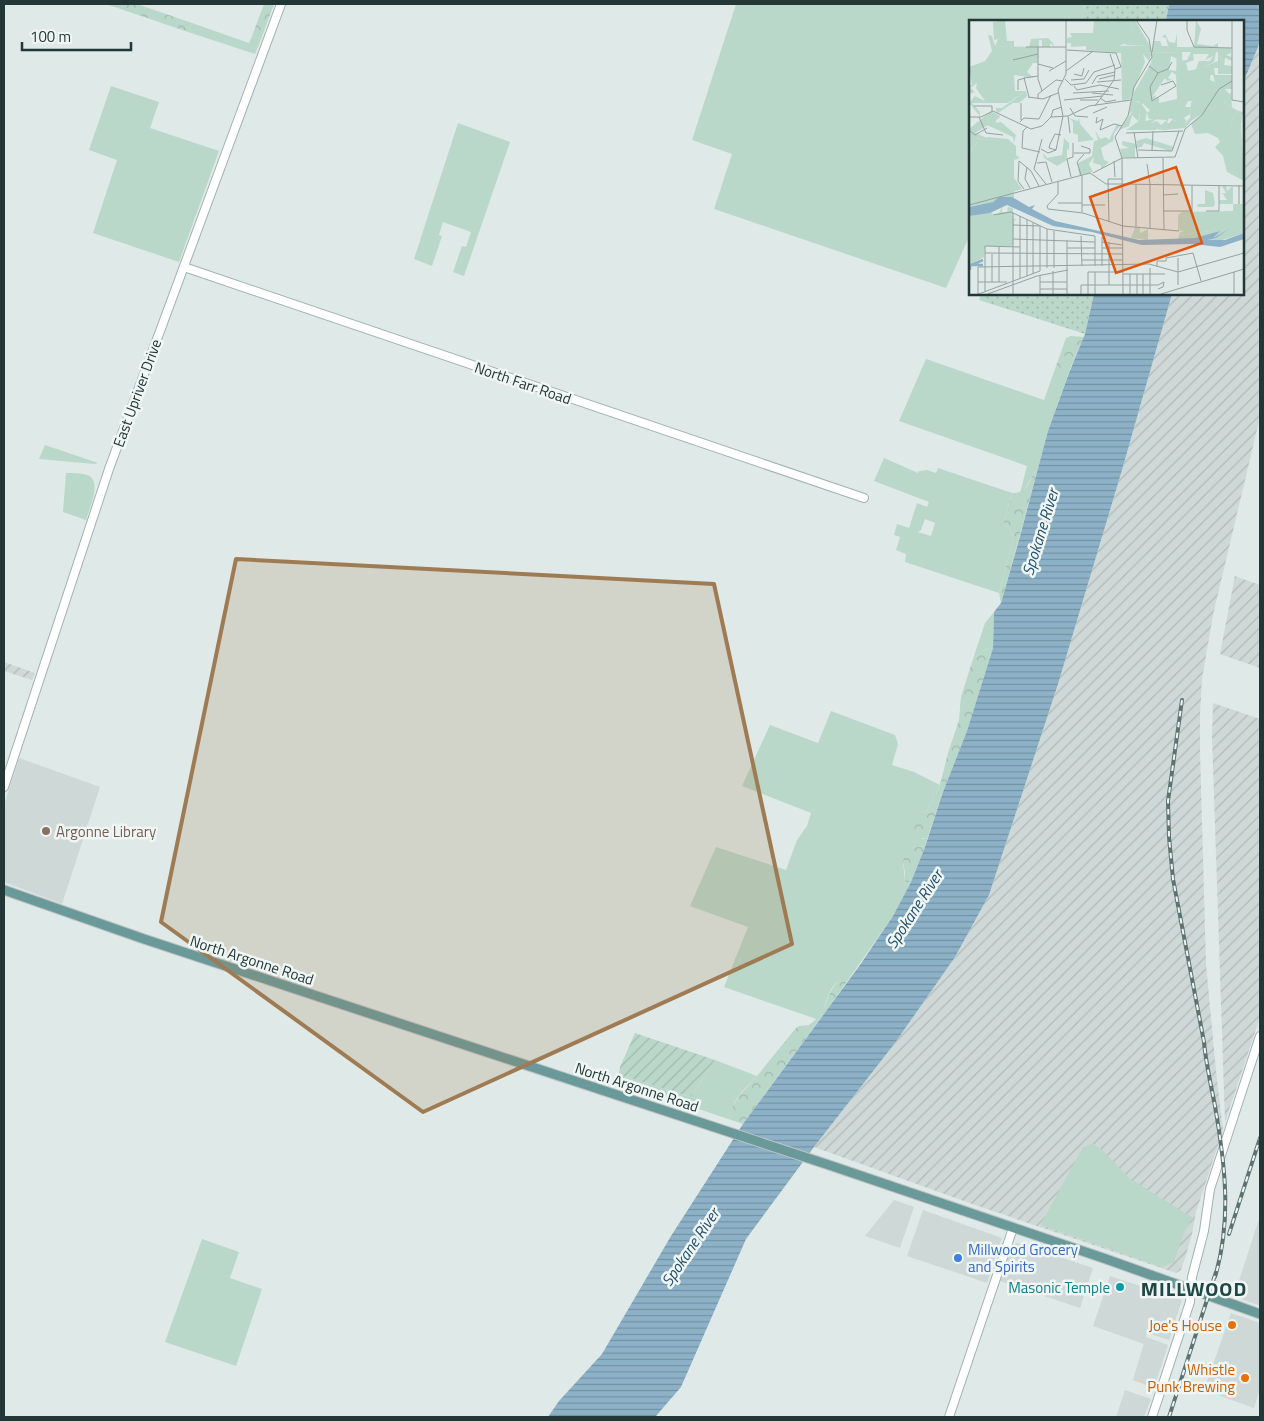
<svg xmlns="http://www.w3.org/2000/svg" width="1264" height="1421" font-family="'Titillium Web',sans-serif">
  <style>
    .built { fill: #ced8d6 }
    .industrial { fill: url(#industrial-furrows) }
    .grass { fill: #bad8c9; fill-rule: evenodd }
    .forest { fill: url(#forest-crowns) }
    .park { fill: url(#park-dots) }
    .garden { fill: url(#garden-furrows) }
    .water { fill: url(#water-rules) }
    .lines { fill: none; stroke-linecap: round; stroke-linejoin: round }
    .secondary-casing { stroke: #a0b3b0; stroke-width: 10 }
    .primary-casing { stroke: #bdc3c3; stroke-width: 11 }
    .secondary { stroke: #fff; stroke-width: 8 }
    .primary { stroke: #699998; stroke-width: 9 }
    .rail-casing { stroke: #5d7372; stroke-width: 4 }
    .rail { stroke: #eff6f4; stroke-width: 2; stroke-dasharray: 5.5; stroke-linecap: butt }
    .marked { fill: #9f7b54; fill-opacity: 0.2; stroke: #9f7b54; stroke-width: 4; stroke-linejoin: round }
    .education-dot { fill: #8d6e63; stroke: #eff6f4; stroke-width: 2 }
    .shop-dot { fill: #3f7fe0; stroke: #eff6f4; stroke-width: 2 }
    .culture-dot { fill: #0f9aa8; stroke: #eff6f4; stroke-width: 2 }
    .food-dot { fill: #e8710a; stroke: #eff6f4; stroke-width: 2 }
    .labels { text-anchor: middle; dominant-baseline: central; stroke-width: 5; stroke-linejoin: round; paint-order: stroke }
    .street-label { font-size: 15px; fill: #223736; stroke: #eff6f4 }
    .education-label { font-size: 15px; fill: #785e54; stroke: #eff6f4; text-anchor: start }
    .shop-label { font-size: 15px; fill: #366cbe; stroke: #eff6f4; text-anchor: start }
    .culture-label { font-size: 15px; fill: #0d838f; stroke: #eff6f4; text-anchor: end }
    .food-label { font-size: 15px; fill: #c56008; stroke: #eff6f4; text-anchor: end }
    .water-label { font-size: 16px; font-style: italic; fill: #244f6c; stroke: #eff6f4 }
    .district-label { font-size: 20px; font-weight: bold; letter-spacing: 1px; fill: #214646; stroke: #eff6f4 }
    .inset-river { fill: none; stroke: #8db2c8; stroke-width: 2.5 }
    .inset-road { fill: none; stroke: #93a2a0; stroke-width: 1 }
    .view { fill: #de570e; fill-opacity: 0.15; stroke: #de570e; stroke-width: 2.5 }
    .inset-edge { fill: none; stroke: #223736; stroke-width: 2.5 }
  </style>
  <defs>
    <pattern id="industrial-furrows" width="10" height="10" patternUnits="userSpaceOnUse" patternTransform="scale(1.25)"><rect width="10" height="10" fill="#ced8d6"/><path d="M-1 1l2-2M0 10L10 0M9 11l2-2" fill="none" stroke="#b1bab8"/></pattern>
    <pattern id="forest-crowns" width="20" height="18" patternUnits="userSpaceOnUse" patternTransform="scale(1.25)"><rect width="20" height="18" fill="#bad8c9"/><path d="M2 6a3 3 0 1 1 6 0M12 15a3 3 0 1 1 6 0" fill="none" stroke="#a0baad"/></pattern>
    <pattern id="park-dots" width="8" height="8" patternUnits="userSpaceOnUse" patternTransform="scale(1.25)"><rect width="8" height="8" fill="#bad8c9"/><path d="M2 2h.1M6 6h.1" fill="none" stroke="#a0baad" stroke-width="1.8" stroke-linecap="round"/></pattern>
    <pattern id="garden-furrows" width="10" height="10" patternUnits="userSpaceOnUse" patternTransform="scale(1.25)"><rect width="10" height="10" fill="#bad8c9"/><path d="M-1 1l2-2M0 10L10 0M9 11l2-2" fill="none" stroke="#a0baad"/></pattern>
    <pattern id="water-rules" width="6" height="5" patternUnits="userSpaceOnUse" patternTransform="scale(1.25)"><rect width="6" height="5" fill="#8db2c8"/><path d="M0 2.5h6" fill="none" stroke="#7392a3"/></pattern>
  </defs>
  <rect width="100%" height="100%" fill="#dfe9e7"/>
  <path class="built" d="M19,758L100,787L62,904L4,882V805Z
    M894,1200L914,1207L900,1248L865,1236Z
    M923,1210L1002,1238L987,1283L907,1256Z
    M1260,1216V1306L1234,1296Z
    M1017,1243L1093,1268L1080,1308L1000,1281L1013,1245Z
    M1110,1276L1182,1300L1169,1340L1147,1333L1146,1337L1168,1345L1154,1388L1133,1380L1144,1343V1344L1093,1326Z
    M1231,1313L1260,1323V1389L1254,1408L1204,1390Z
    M1125,1390L1151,1399L1144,1417H1116Z"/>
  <path class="industrial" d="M1260,42V417L1213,615L1202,679L1200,715V750L1206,964L1216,1071L1223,1130L1196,1212L1192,1234L1186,1255L1181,1270L1176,1273L972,1204L814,1147L895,1043L955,957L989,895L1058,684L1122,470L1172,294H1243V83Z
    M1235,576L1260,585V668L1220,654Z
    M4,662L35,673L32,680L4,671Z
    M1213,703L1260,719V1017L1225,1122L1212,736Z"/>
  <path class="grass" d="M736,4H1085L1082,21H970V235L946,288L714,209L732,154L692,140Z
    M192,23L249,43L252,36L261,39L255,54L188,32Z
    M111,86L159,102L150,128L219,151L179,262L93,233L117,160L89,150Z
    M458,123L510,142L464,276L453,272L462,246L466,247L471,232L443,222L439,235L442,236L432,266L414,259Z
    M926,359L1044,400L1055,369H1070L1048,431L1038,469C1029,476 1029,488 1020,493L1027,466L899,421Z
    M45,445L98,463L95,464L39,459Z
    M884,458L918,473L919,471L927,470L936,473L938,468L1012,493L1003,525L1008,527L1014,537L999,593L905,562L906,554L896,550L900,537L894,535L897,524L909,528L917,503L927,507L929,502L874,481ZM925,519L935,523L931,536L918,532L921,530Z
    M66,473C73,473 81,473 87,475C103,480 89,509 86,520L63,512Z
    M994,612L993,648L984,650L973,659L985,623Z
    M831,711L895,735L898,744L892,765L914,772L940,785L927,811L918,813L922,839H927L925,847L916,846L903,862L905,881L911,882L893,916L848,980C832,978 829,995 824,1007H829L819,1020L724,987L748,927L690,906L716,847L786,870L797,840L807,826L811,813L742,786L770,725L818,743Z
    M715,1060L757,1076C744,1090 730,1100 731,1120L625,1084L621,1081L619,1075L691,1097Z
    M1093,1144L1101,1149L1129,1178L1193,1218L1184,1232L1174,1262L1162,1267L1041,1225L1042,1222L1083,1147Z
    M202,1239L239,1252L230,1278L262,1289L236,1366L165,1342Z"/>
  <path class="forest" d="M106,4H137L192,23L188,32Z
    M264,4H274L261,39L252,36Z
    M1071,336L1084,337L1070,369H1055L1066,338Z
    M1038,469L1001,603L999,593L1014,537L1008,527L1003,525L1012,493C1032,493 1026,479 1038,469Z
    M993,648L967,731L943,792L927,839C918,838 914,833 910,826L911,819L918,813L927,811L940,785L948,753L959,720L961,697L973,659L984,650Z
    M916,846L925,847L911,882H905V873L903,862L906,850Z
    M846,979L848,980L829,1007L824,1008C829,997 832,980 846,979Z
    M816,1019L819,1020L743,1124L731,1120V1109L738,1097L757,1076L796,1028L799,1026L809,1025Z"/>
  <path class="park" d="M1085,4H1169L1166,21H1082Z
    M981,294H1094L1085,334L979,300Z"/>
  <path class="garden" d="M635,1033L715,1060L691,1097L619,1075L620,1067Z"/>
  <path class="water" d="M1169,4H1260V42L1243,83V21H1166Z
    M1094,294H1172L1122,470L1058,684L989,895L955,957L895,1043L814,1147L746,1239L681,1387L656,1416L655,1417H548L559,1401L602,1354L671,1236L743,1124L860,965L893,916L911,882L925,847L943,792L967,731L993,648L994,612L1001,603L1019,540L1048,431L1069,373L1085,334Z"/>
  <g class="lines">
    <g class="secondary-casing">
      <path id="secondary" d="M184,267L864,498
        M4,787L109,469L281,4
        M949,1417L1013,1228
        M1152,1417L1190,1302L1192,1277L1204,1231L1210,1189L1260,1036"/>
    </g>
    <g class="primary-casing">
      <path id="primary" d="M4,890L144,939L832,1166L1106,1259L1260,1314"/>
    </g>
    <use href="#secondary" class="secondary"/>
    <use href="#primary" class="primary"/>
    <g class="rail-casing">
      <path id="rail" d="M1182,700L1168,801L1169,837L1173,879L1204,1042C1206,1064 1211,1085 1215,1106C1225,1164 1232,1220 1215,1277
        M1229,1234L1260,1138
        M1169,1417L1216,1272"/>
    </g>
    <use href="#rail" class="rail"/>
  </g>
  <path class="marked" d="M236,559L714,584L792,944L423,1112L161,922Z"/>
  <circle class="education-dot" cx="46" cy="831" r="5"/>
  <circle class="shop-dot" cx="958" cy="1258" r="5"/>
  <circle class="culture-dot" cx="1120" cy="1287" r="5"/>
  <g class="food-dot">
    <circle cx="1232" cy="1325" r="5"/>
    <circle cx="1245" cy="1378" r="5"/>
  </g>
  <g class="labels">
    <g class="street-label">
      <text transform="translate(523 383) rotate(19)">North Farr Road</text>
      <text transform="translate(137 393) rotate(-70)">East Upriver Drive</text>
      <text transform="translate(252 960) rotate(18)">North Argonne Road</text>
      <text transform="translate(637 1087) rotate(18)">North Argonne Road</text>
    </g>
    <g class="education-label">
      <text x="56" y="831">Argonne Library</text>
    </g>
    <g class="shop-label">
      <text x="968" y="1249">Millwood Grocery<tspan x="968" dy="17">and Spirits</tspan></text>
    </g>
    <g class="culture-label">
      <text x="1110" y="1287">Masonic Temple</text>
    </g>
    <g class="food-label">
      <text x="1222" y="1325">Joe's House</text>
      <text x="1235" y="1369">Whistle<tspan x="1235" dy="17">Punk Brewing</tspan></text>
    </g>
    <g class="water-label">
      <text transform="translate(1040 532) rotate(-73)">Spokane River</text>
      <text transform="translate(914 909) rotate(-57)">Spokane River</text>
      <text transform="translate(690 1247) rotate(-56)">Spokane River</text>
    </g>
    <g class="district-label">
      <text x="1194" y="1288">MILLWOOD</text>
    </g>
  </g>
  <g transform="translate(969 20)">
    <rect width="275" height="275" fill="#dfe9e7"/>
    <path d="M36,0L38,21H45V27L26,26L29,19L25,20L24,2ZM125,0H161L164,7L163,18L159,25L152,23L151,26H181L182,32L148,33L117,30V26L102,27V23H98V18L103,17L101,13H124ZM227,0L232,9L228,24L244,26L249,23V28H262V33L257,35L263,37V41L256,38L255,45L263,46V54H249V48H245L246,55H235V47L249,41V32H213L214,54H208L207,32L183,33L185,21H191L193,26H206H199L197,18L193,17L196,14L200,22L206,23L208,13V27H225ZM57,71L58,76L50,83H44L29,93L27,91V88H33ZM262,72L263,88L273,92L275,88L272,104L275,161L258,152L254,136L246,127L251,122L249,118L264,110L262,102L269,91L255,83ZM165,81L171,83L169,101L163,95L160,106L150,110L164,91ZM225,81L226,96L216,108L194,110L203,100L217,103L221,98L222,82ZM172,83L178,92L176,101L189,98L182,103L187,110H157L170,101ZM22,91L31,96L30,98L6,113L18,118L14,120L7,118L8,123L0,132V109ZM177,118L205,127L201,131L175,123L173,127L166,128V137H153L151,129L160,128L153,125V121L168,124L167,121ZM253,166H257L258,171L264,166V184H250V180H258L254,174H250L257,173ZM236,170L244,173L246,184L244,187H228L229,184H236ZM264,184H275V206L258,201L241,211L211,215L214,211L209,210V195L213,192L264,191ZM33,186V192H38L39,187L44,188V199H48L45,201L44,226H16L15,237L0,245V196L23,192L24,196L31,192ZM166,208H171V213L179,209V220L162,218Z" fill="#bad8c9"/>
    <path d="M161,0H166L181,26L150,25L152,18L154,25H159L163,18L159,12L164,7ZM142,10L149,14V23L139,26ZM19,15L23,16L26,26L60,27L62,19L79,18L84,23L85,26L81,23V27H73V20H70L69,43H64L58,52L65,58L45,55L46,71H57L39,83H3L11,92V96L0,83L6,76L16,81L7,68L8,63L1,68L6,72L0,74V65H3L0,47L16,41L23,31ZM152,32H181L182,35L180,41L174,34L176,42L161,79L153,81ZM208,32V39L202,36L200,50L207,51L208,42V54H213L212,41H208L218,40L222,32H247L245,42L235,47V54L242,52L241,60L246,62L244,55H263V69H256L261,75L255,83L269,91L262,102L265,112L249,118L239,113L226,114L222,104L233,94L220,102L226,96L224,81H219L216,87H222L221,94L215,98L217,101L221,99L214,104L200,98L198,103L203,104V107L197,110L184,109L183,104L180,106L182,103L188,101L192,105L198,100L180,99L178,93L181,90L173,83L169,102L167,93L171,82L165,81L164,91L160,94L164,74L182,43L183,33ZM224,34H240L236,40L244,36L241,41H230L227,49L219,51L217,43L225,40ZM203,52L207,55L208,79L190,83V77L186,78L187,75L183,77L196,58L198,61L203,60L199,58ZM110,97L111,104L125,120L109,122V115L104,113V102L100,98L109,101ZM27,99V103L32,102L47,115L45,123L44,117L18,105ZM148,104L151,106L145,113L144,121L132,128L135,140L140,142L132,149V145L124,143L125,137L120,144L124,152L110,155L109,143L123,136L125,121L129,120L126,110L131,119L137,117L140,120ZM19,117L39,119L47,126V135L51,138L45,140V158L53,169L0,185V132L8,123L5,120L7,118L14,120ZM95,118L100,123V131L98,128V140L88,146L75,138L74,133L78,138L93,135Z" fill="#bad8c9" fill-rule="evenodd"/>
    <path d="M0,138H45V178L30,177L24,182L0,187ZM258,200L275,206V213L250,221L238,220L247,218L262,208L244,218L250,211L235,217L209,220L211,212H214L211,215L241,211Z" fill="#bad8c9"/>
    <path d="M30,177H43L60,187L66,185L63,189L86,201L170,220L226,218L251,211L244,218L262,208L247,218L239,220H256L275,213V219L251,227L224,224L173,225L123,212L84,206L38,185L21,193L0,196V187L24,182Z" fill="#8db2c8"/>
    <path class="inset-river" d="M0,246L14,240M1,250V245H14"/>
    <path class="inset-road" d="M218,0V10L225,27L263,28M263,0V80L275,82M57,27H97M69,27V59L73,71M98,30L147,33L152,47L146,49M183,32L188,0M44,40L69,34M69,44L84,48M180,46L189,53L181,67L183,81L207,66L204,61L192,65M80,51L97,41M97,51L123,32M189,53L199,49L203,42M105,54L113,56L115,48M96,59L102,65L117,63L125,52L146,45M130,59L146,55M102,60L115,59L120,50M128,62L152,60M123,64L128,56L146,52M105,66L108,70L131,65L150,69M49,70V60L56,58M104,73L140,71M123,73L144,75M59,77L74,79L89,73M60,77L55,58L69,56M131,78L137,82L147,80M69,79V74L87,60L94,61M95,80L134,76M111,80H129M5,86H23V91M126,86L145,60L146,49L141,34M101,88L106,96L119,97M124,93L138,87M99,96L101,113M0,97H12L24,91L62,109L73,106L82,97L99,96L120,86L162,80M10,97L17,113L34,115M82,97L84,90L93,87M128,97L127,103L134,99L131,110M52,100V83M51,102L55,98L70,99L82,75M58,107L54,111L53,128L71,132M0,110L6,115L18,108M131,110L145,104L153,106M165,112L169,138M157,113L214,111M73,119L65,149L77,164M72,129L79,133L87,130M87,130L94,96L89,70L97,54V0M87,130L80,128L81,124L86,114L92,115M169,130L203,131M183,130L184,111M203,131L210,111M105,133H121V129L112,126M194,138L195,210M145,141L146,157M68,143L77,142L83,162M178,144L181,164M58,147L56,159L61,168M124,153L153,138L206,137L216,109L233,95L250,69L263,61M112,155L108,142L115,134M113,155V192M102,157L98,139L104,137V123M89,162V174L78,186L79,189L114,193L154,206L210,211M153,164L275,166M167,164V207M181,164V209M55,169L49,161L50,141L62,151L70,166M194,175L209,174M89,183H113M270,184V165M0,185L121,153L137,164H153M113,185H136M194,191H223V165M237,191H250V165M24,195L42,192L78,209L126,216V246M140,202L139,159H153M44,205L70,206M112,216L113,246M133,217V246M44,219L126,222M98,220V275M133,222L153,225M140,222V265M98,228H126M133,228H154M16,233L154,234M23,234V262M113,240H154M188,246V241H197V238L224,233L232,261M78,248V209M85,248V211M126,252V275M64,254V203M154,254H196M161,254V275M168,254V275M174,254V275M58,256V200M51,258V196M9,262H38M30,262V226M71,262H98M189,265L195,262L194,267L189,269M209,265V238M71,269H98M16,271V226L51,227M9,274V247L180,244L209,252L275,233M192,274L275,249M7,275L71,251V206M16,275L68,256L99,250M44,275V193M71,275V255M84,275V251M112,275V265H189M119,275V252H154M154,275L153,138L146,117L159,96L165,67L183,37L180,19L167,0M181,275V248M265,275V252"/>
    <path class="view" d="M207,147L233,223L147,253L121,177Z"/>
    <rect width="275" height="275" class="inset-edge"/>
  </g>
  <rect width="1264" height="1421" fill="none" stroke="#223736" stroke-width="10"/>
  <path d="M22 42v8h109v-8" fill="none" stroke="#223736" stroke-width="2.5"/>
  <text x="30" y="42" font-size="15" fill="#223736" stroke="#eff6f4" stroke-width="4" paint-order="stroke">100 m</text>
</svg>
